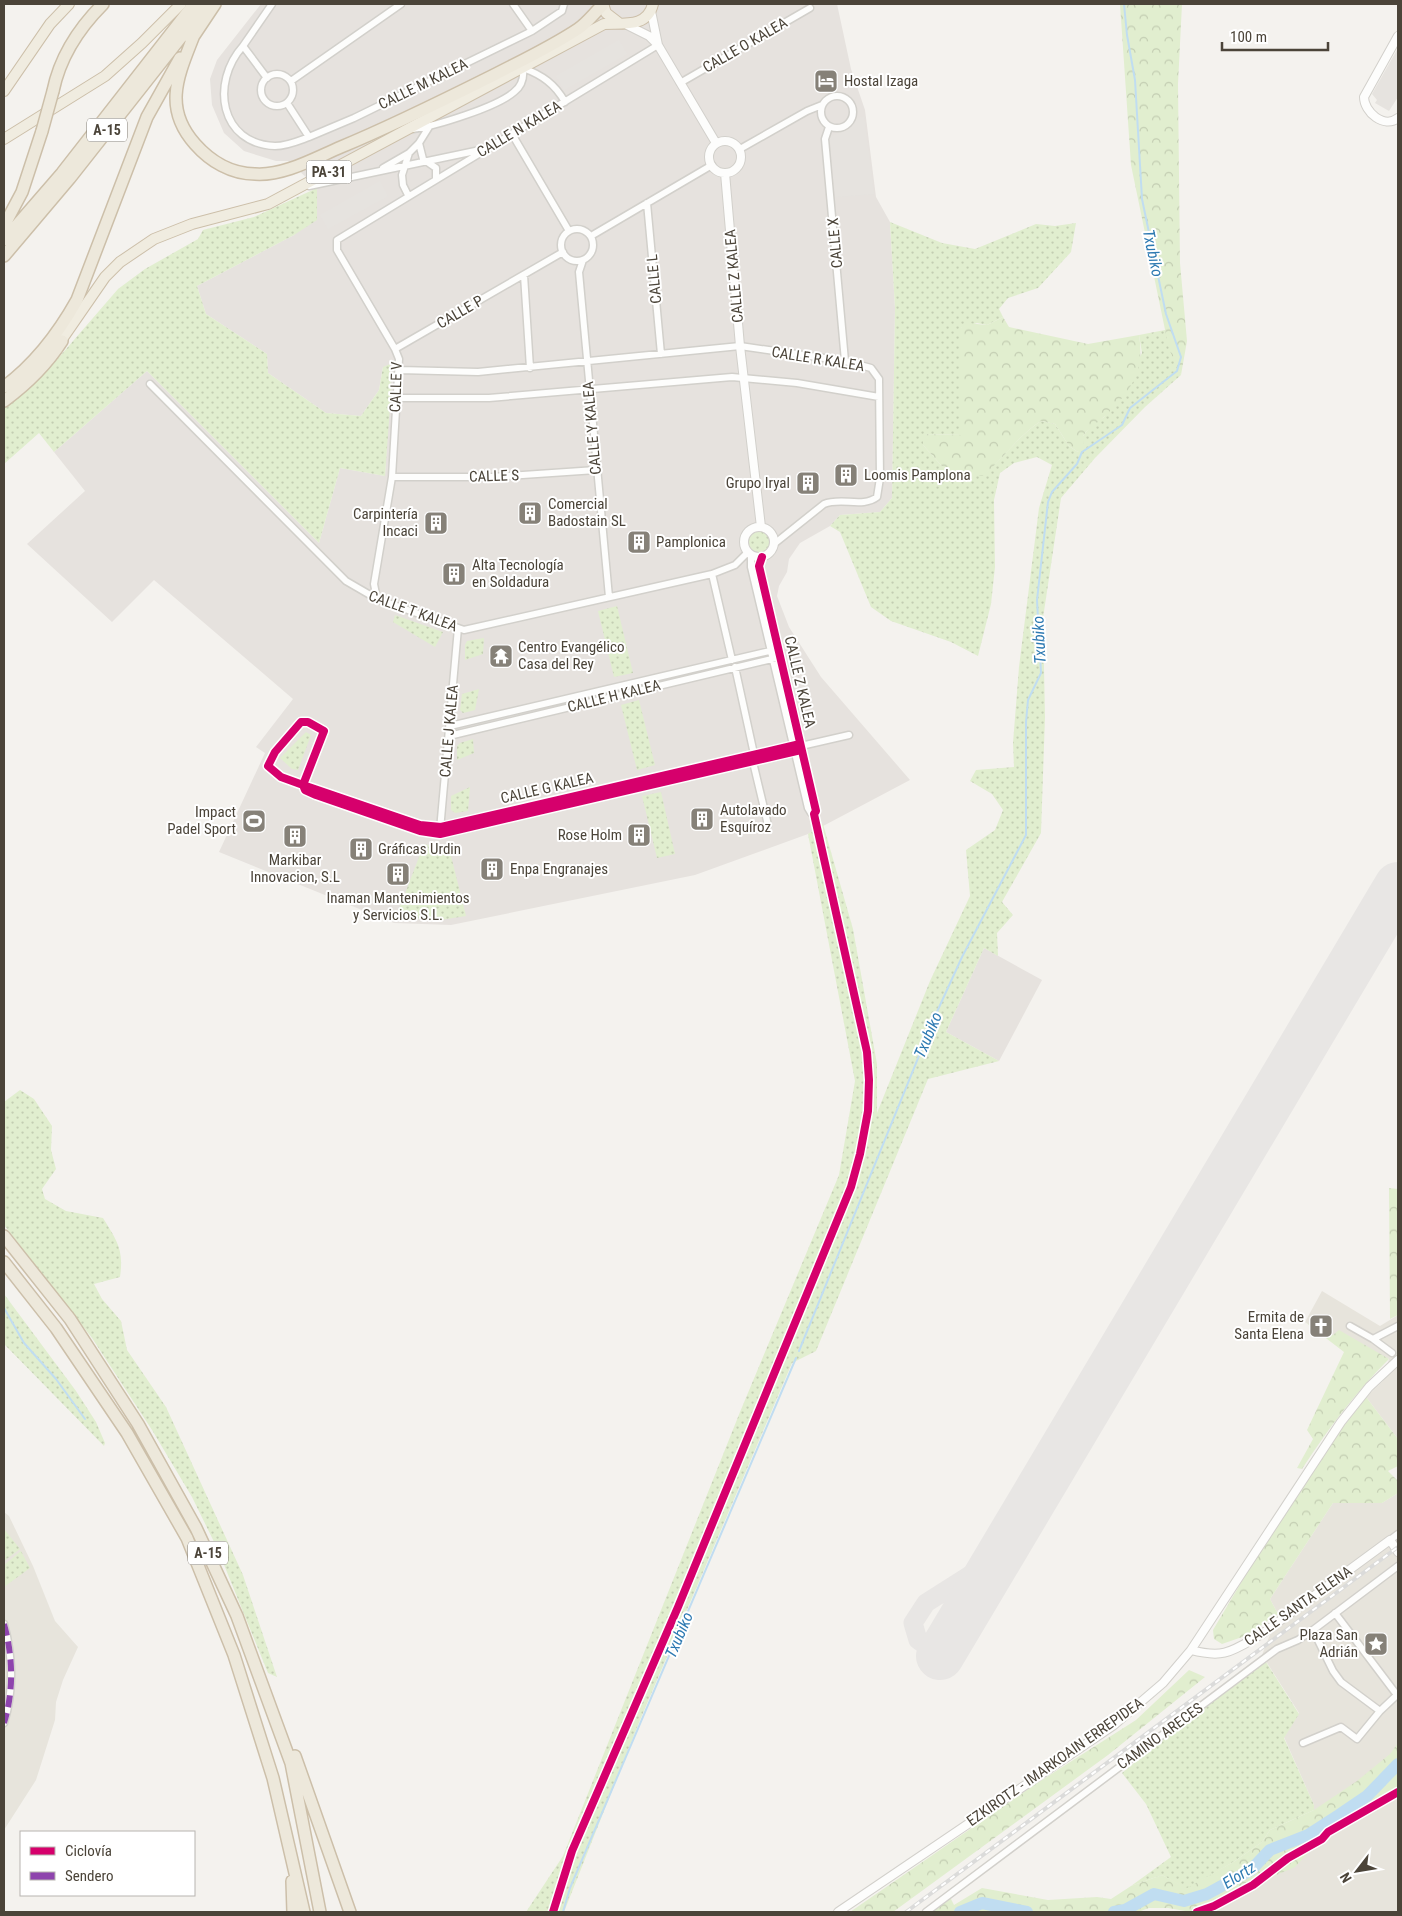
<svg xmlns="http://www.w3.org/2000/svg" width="1402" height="1916" font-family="'Roboto Condensed',sans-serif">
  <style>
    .residential { fill: #e7e4dc }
    .industrial { fill: #e6e2de }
    .green { fill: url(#green-dots) }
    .forest { fill: url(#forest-crowns) }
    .parking { fill: #e6e3df }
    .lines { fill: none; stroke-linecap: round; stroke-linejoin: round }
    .stream { stroke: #c0ddf1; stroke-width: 2 }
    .river { stroke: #c0ddf1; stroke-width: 12 }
    .taxiway { stroke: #e8e6e4; stroke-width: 19 }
    .runway { stroke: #e8e6e4; stroke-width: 48 }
    .minor-casing { stroke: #d2d0cb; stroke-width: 9 }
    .tertiary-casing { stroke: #d2d0cb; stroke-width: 10 }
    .trunk-casing { stroke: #ccbfa9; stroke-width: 12 }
    .motorway-casing { stroke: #ccbfa9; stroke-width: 14 }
    .minor { stroke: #fdfdfc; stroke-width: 6 }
    .tertiary { stroke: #fdfdfc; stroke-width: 8 }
    .trunk { stroke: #f0ece0; stroke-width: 10 }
    .motorway { stroke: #ede8db; stroke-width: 11 }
    .rail-casing { stroke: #dbdbda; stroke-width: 4 }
    .rail { stroke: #fff; stroke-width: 2; stroke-dasharray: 5.5; stroke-linecap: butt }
    .motorway-bridge-casing { stroke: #ccbfa9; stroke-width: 14; stroke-linecap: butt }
    .motorway-bridge { stroke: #ede8db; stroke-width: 11 }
    .quiet { stroke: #8e44ad; stroke-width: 6; stroke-dasharray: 12 6; stroke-linecap: butt }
    .cycleway-casing { stroke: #fff; stroke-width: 11 }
    .cycleway { stroke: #d6006c; stroke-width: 8 }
    .labels { text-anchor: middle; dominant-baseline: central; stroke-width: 4; stroke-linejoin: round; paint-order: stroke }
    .shield { fill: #fff; stroke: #817c74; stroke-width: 1 }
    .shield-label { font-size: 14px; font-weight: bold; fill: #4b4439 }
    .street-label { font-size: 15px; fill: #4b4439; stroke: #fff }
    .poi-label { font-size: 15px; fill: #4b4439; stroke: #fff; text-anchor: start }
    .water-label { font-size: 16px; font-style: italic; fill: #2e7ab2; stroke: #fff }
  </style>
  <defs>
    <pattern id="green-dots" width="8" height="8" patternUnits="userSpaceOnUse" patternTransform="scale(1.25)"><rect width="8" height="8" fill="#e1eecf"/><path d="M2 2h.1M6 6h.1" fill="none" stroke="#c3cdb2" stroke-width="1.8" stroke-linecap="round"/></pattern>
    <pattern id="forest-crowns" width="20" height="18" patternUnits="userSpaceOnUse" patternTransform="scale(1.25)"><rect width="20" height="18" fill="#e1eecf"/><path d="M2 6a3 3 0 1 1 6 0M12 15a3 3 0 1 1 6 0" fill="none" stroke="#c3cdb2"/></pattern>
  </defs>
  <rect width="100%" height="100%" fill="#f4f2ee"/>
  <path class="residential" d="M1322,1291L1380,1326L1398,1315V1439L1366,1397L1383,1381L1389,1359L1333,1335L1323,1333L1305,1322Z
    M1398,1493V1912H1191L1234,1893L1314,1810V1805L1284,1737L1299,1713L1262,1655L1278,1614L1270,1599L1333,1503H1382Z
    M4,1512L9,1516L33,1566L55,1621L78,1647L63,1680L56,1702L55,1720L36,1780L4,1830Z"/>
  <path class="industrial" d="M261,4H837L851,69L865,110L876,197L890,222L895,308L892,498L880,512L840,515L830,526L800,543L789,559L787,572L779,586L777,596L789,627L821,677L910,780L808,834L695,875L451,925L394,923L219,852L265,753L256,747L293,699L154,580L112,622L27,544L85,491L54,452L147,371L319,543L340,468L385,476L391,374L383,367L379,390L361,416L326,413L268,373L267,354L206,314L197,286L294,235L317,187L288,161H276L244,151L224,133L212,105L210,79L217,60Z
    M984,948L1042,980L999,1061L946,1032Z"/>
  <path class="green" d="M317,188V220L294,235L197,286L206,314L267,354L268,373L326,413L361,416L379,390L383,367L390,364L391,393L385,476L340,468L319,543L147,371L54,452L39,433L4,464V407L48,370L118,289L145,269L198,239L203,230L254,217Z
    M890,222L942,243L975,249L1036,224L1055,226L1076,223L1071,252L1038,288L1008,298L999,309L1003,317L987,325L977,323L961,328V435L923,434V445L949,474L983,475C1004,458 1018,436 1041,421L1055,424L1069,446L1078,452L1083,436L1090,427L1104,417L1142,353L1139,335L1165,330L1181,375L1145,407L1095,458L1061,498L1043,618L1045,717L1041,833L1002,902L1013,915L997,933L998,956L984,948L946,1032L999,1061L928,1079L816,1351L792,1363L640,1720L564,1912H526L563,1856L740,1412L839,1175L855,1081L808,834L823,824L853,929L877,1064V1113L930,981L970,896L966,850L995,830L1003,810L992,794L970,781L976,770L1014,767L1013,743L1019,667L1039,508L1052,465L1037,457L1014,463L1000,473L994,500L995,567L991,604L978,656L951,642L891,621L871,607L840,532L830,526L840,515L880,512L892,498L895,308Z
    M748 542a12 12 0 1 1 24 0a12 12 0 1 1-24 0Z
    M617,606L633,673L614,677L598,611Z
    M395,615L443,632L435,647L393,622Z
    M484,638L483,654L465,660V645L467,641Z
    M479,689L475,710L463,713L460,710L462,694Z
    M639,700L655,765L637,770L621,705Z
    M306,732L311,735L298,770L292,769L280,758Z
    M473,739L474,753L457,760V746L460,743Z
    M470,787L468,811L455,813L451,810V796Z
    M661,792L675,854L657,858L642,796Z
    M424,844L436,847L448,844L466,916L440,920L396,917Z
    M20,1090L34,1099L52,1126L51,1150L56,1169L42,1189L45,1199L66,1211L103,1218C117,1241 124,1249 120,1277L94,1284L102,1299L121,1321L127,1350L166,1407L243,1575L277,1677L268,1673L218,1550L192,1497L152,1430L92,1338L4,1225V1102Z
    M4,1294L76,1391L96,1422L105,1443L104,1446L4,1344Z
    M4,1529L20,1549L4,1561Z
    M21,1551L30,1568L4,1587V1565Z
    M1266,1662L1299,1714L1284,1738L1314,1805V1810L1270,1830L1262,1842L1235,1861L1187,1889L1162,1875L1131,1886L1171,1857L1146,1804L1122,1773L1167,1736Z"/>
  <path class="forest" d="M1120,4H1182L1178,84L1180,263L1187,341L1181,375L1169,349L1131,165Z
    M1003,317L1009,327L1088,344L1139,335C1145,371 1131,391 1106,415C1098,423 1089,427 1083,436L1084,443L1078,452L1069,446L1055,424L1041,421C1018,436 1004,458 983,476L949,474L923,445V434L961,435V328L967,323L987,325Z
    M1389,1188L1398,1189V1315L1390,1319Z
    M1305,1322L1323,1333L1333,1335L1339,1330L1389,1359C1355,1393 1328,1429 1302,1469L1297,1468L1313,1439L1307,1430L1344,1352Z
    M1366,1397L1398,1439V1466L1388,1471L1398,1481V1493L1382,1503H1333L1270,1599L1278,1614L1245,1636L1222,1644L1214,1639L1213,1630L1258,1554L1324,1452Z
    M1189,1670L1205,1677L1108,1755L893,1912H850L1031,1787L1136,1720Z
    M1398,1743V1792L1328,1832L1295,1867L1191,1912L1168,1908H1149L1138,1912H927L950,1897L954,1905L982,1888L1048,1900L1097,1897L1111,1899L1131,1886L1162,1875L1187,1888L1235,1861L1262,1842L1270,1830L1314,1810L1357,1781L1390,1754Z"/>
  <path class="parking" d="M619,40L627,54L564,90L556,76Z
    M1398,48V97L1389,111L1375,103L1377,100L1372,94Z
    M864,117L874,194L835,197L830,137L847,129L857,118Z
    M380,181L388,196L328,229L320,215Z"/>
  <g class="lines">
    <path class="stream" d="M4,1308L24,1343L56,1379L85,1419
      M799,1351L936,1014L962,957L1026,835V722L1028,700L1041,673L1037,600L1048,502L1052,492L1077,464L1082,452L1122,425L1130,408L1177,371L1181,357L1166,314L1142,199L1135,80L1127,35L1124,4
      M563,1912L570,1888L796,1358"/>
    <path class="river" d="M960,1912L982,1903L1027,1912
      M1114,1912L1125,1910L1154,1894L1184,1901L1207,1894L1251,1870L1270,1850L1308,1835L1339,1815L1367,1796L1398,1764"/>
    <path class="taxiway" d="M970,1606C969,1614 970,1625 967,1633C957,1656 934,1653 918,1640L913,1623L926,1603L1000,1556"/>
    <path class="runway" d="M940,1656L1398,886"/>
    <g class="minor-casing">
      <path id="minor" d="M513,4L532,31
        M243,46C210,83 220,144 275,146C287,146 298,141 309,137
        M261 90a16 16 0 1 1 32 0a16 16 0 1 1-32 0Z
        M267,78L243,46L272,4
        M291,81L401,4
        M680,83L810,8
        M821 112a16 16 0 1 1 32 0a16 16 0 1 1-32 0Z
        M287,103L309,137L354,118L532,31L562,11L564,4
        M829,127L825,139L845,361
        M413,129C436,126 497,107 514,92C522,86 524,77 523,68C542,75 555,84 565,102
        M512,134L569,231
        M419,143L423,159L436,168V178
        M740,149L807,111L822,105
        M383,168L409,153
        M309,186L480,150
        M408,195L403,185L402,175L409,153L419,143L429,127
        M647,203L661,354
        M561 245a16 16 0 1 1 32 0a16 16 0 1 1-32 0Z
        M591,236L712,165
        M583,260L579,272L609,597
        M524,275L530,368
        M395,349L563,252
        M399,370L478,372L740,346L845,361L871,368L879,379L880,478L877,497C863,508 841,497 824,504L774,544
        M150,384L346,581L377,599L464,630L712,574L735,565L748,552
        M397,398H489L732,377L797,383L879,397
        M392,477H492L596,470
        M751,555V567L808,808L811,813L814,814
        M712,574L732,660
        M377,599L374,584L392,477L399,359L395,349L337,250V240L658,45
        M735,667L754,754
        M450,726L778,649
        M449,736L780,657
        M800,744L441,827L420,825L303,785L324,731L308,722H301L275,752L268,766L281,777L303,785L305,790L316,795L420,831L440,834L801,750
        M801,746L849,735
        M753,762L768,825
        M440,830L458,628
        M1350,1326L1373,1339L1398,1326
        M1373,1339L1392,1353
        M1390,1540L1398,1534
        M1335,1613L1397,1695
        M4,1624C13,1657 14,1690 4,1723
        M1313,1630L1333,1671L1341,1682L1380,1711
        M1303,1743L1341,1727L1357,1739L1380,1711L1398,1694
        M553,1912L572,1851L678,1607L851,1187L860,1154L868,1111L869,1080L867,1052L814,814L816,811L759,566L762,557
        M926,1912L1277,1649L1298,1640L1313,1630L1398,1566"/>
    </g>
    <g class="tertiary-casing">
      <path id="tertiary" d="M651,11L658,45
        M627,25L649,36L658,45L716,143
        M1398,36L1364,97C1364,112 1384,129 1398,118
        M709 157a16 16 0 1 1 32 0a16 16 0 1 1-32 0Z
        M725,173L740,346L761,527
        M744 542a15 15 0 1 1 30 0a15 15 0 1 1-30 0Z
        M1191,1650C1225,1659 1232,1651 1262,1634L1390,1540L1398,1552
        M838,1912L1114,1725L1163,1683L1191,1650L1341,1422L1369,1387L1398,1360"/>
    </g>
    <g class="trunk-casing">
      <path id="trunk" d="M603,4L606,13L619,23
        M4,91L50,24L69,4
        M4,139L105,76L142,43L181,4
        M58,345L105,277L120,262L154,239L192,224L268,204L604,24C624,23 647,28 653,4"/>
    </g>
    <g class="motorway-casing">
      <path id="motorway" d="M194,35C179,74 162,107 195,144C210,161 231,174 255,174C284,176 315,158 341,147C392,126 442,101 492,76C521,61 551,47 578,29C587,23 595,12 603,5
        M191,40L215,4
        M53,91C60,57 79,28 103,4
        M4,226L22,192L42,131
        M4,240L62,173L194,4
        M4,256L70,178L204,8
        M4,387C35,364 58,334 77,300L147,117L180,58
        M4,401C27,384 46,366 62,341
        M4,1236L70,1319L138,1424L196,1528L237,1616L291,1763L320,1912
        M4,1262L56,1328L127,1433L187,1538L234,1655L273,1778L304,1912
        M295,1756L350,1912
        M292,1881L293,1912"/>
    </g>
    <use href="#minor" class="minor"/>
    <use href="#tertiary" class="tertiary"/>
    <use href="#trunk" class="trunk"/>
    <use href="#motorway" class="motorway"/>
    <g class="rail-casing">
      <path id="rail" d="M906,1912L1398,1547"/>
    </g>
    <use href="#rail" class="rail"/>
    <g class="motorway-bridge-casing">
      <path id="motorway-bridge" d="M42,131L53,91"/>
    </g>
    <use href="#motorway-bridge" class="motorway-bridge"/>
    <path class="quiet" d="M4,1624C13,1657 14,1690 4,1723"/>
    <g class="cycleway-casing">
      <path id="cycleway" d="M800,744L441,827L420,825L303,785L324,731L308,722H301L275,752L268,766L281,777L303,785L305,790L316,795L420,831L440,834L801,750
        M553,1912L572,1851L678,1607L851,1187L860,1154L868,1111L869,1080L867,1052L814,814L816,811L759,566L762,557
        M1197,1912L1214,1906L1253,1885L1288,1858L1322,1839L1328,1832L1398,1792"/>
    </g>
    <use href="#cycleway" class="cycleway"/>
  </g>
  <defs>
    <g id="hotel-square" transform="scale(1.25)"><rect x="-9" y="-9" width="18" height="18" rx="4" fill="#868178" stroke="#fff"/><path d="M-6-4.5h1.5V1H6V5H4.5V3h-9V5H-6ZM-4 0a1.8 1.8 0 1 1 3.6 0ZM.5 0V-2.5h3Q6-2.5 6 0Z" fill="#fff"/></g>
    <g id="building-square" transform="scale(1.25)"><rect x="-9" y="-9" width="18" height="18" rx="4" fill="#868178" stroke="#fff"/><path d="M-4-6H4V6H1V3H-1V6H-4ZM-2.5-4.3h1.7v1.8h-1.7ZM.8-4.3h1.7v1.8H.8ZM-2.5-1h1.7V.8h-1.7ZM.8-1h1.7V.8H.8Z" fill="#fff"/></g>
    <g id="temple-square" transform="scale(1.25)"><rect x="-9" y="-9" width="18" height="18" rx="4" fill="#868178" stroke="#fff"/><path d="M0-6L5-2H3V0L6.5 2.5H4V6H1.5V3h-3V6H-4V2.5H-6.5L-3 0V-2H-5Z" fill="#fff"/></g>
    <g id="stadium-square" transform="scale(1.25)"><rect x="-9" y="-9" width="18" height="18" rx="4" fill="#868178" stroke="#fff"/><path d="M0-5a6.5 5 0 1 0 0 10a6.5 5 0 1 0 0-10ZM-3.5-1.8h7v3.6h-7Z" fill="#fff"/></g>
    <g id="church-square" transform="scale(1.25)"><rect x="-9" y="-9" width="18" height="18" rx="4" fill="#868178" stroke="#fff"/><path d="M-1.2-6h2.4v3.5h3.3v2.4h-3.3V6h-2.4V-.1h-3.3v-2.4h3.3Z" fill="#fff"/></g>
    <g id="sight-square" transform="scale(1.25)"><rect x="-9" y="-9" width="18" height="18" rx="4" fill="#868178" stroke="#fff"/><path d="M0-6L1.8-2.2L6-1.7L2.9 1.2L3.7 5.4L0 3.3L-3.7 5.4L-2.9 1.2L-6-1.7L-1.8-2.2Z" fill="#fff"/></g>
  </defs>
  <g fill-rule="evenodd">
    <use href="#hotel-square" x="826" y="81"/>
    <use href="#building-square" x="846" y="475"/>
    <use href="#building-square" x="808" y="483"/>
    <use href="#building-square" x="530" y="513"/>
    <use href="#building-square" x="436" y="523"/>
    <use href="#building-square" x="639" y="542"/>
    <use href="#building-square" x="454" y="574"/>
    <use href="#temple-square" x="501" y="656"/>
    <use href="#building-square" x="702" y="819"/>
    <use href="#stadium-square" x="254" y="821"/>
    <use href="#building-square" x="639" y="835"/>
    <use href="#building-square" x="295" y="836"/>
    <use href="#building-square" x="361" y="849"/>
    <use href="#building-square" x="492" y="869"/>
    <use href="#building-square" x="398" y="874"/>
    <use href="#church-square" x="1321" y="1326"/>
    <use href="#sight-square" x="1376" y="1644"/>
  </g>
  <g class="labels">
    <g class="shield">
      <rect x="87" y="118.5" width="40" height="23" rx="4"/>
      <rect x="306.5" y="160.5" width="45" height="23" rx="4"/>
      <rect x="188" y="1541.5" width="40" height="23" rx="4"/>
    </g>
    <g class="shield-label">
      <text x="107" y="130">A-15</text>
      <text x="329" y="172">PA-31</text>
      <text x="208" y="1553">A-15</text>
    </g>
    <g class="street-label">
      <text transform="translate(745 45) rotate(-30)">CALLE O KALEA</text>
      <text transform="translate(423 84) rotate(-26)">CALLE M KALEA</text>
      <text transform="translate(519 129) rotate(-31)">CALLE N KALEA</text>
      <text transform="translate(835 243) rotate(-95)">CALLE X</text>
      <text transform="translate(734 276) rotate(-95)">CALLE Z KALEA</text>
      <text transform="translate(654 279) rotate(-95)">CALLE L</text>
      <text transform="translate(460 312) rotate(-30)">CALLE P</text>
      <text transform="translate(818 359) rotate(9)">CALLE R KALEA</text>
      <text transform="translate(396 387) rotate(-88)">CALLE V</text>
      <text transform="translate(592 428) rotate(-95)">CALLE Y KALEA</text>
      <text transform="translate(494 476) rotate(-2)">CALLE S</text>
      <text transform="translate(413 611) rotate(20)">CALLE T KALEA</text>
      <text transform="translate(800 682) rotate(77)">CALLE Z KALEA</text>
      <text transform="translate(614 696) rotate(-14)">CALLE H KALEA</text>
      <text transform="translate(449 731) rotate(-85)">CALLE J KALEA</text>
      <text transform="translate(547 788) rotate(-13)">CALLE G KALEA</text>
      <text transform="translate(1298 1606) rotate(-35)">CALLE SANTA ELENA</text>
      <text transform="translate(1160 1736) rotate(-36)">CAMINO ARECES</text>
      <text transform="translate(1055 1762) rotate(-35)">EZKIROTZ - IMARKOAIN ERREPIDEA</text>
    </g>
    <g class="poi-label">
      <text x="844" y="81">Hostal Izaga</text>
      <text x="864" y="475">Loomis Pamplona</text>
      <text x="790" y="483" text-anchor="end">Grupo Iryal</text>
      <text x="548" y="504">Comercial<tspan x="548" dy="17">Badostain SL</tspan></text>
      <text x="418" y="514" text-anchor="end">Carpintería<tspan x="418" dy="17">Incaci</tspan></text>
      <text x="656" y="542">Pamplonica</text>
      <text x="472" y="565">Alta Tecnología<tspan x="472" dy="17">en Soldadura</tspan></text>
      <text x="518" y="647">Centro Evangélico<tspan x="518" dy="17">Casa del Rey</tspan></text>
      <text x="720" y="810">Autolavado<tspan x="720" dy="17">Esquíroz</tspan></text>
      <text x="236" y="812" text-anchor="end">Impact<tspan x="236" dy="17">Padel Sport</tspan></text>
      <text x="622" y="835" text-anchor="end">Rose Holm</text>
      <text x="378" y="849">Gráficas Urdin</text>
      <text x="295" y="860" text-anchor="middle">Markibar<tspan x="295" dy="17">Innovacion, S.L</tspan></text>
      <text x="510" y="869">Enpa Engranajes</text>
      <text x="398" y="898" text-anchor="middle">Inaman Mantenimientos<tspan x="398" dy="17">y Servicios S.L.</tspan></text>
      <text x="1304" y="1317" text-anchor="end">Ermita de<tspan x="1304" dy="17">Santa Elena</tspan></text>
      <text x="1358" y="1635" text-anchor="end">Plaza San<tspan x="1358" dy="17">Adrián</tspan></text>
    </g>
    <g class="water-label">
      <text transform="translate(1153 253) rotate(78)">Txubiko</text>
      <text transform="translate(1039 640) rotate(-93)">Txubiko</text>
      <text transform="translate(928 1035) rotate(-67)">Txubiko</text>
      <text transform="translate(679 1635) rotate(-67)">Txubiko</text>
      <text transform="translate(1239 1875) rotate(-33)">Elortz</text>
    </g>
  </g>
  <rect width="1402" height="1916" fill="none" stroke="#4b4439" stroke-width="10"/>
  <rect x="20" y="1831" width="175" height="65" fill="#ffffff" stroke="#b7b4b0"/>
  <rect x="30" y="1847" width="25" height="8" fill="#d6006c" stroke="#b7b4b0"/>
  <text x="65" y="1856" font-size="15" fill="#4b4439">Ciclovía</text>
  <rect x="30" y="1872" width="25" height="8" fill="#8e44ad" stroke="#b7b4b0"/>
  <text x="65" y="1881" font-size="15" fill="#4b4439">Sendero</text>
  <g transform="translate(1357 1871) rotate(239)" stroke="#ffffff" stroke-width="4" paint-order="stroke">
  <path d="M0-4L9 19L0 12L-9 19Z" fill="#4b4439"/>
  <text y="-8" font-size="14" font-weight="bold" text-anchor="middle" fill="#4b4439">N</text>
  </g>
  <path d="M1222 42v8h106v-8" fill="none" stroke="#4b4439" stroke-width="2.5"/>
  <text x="1230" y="42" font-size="15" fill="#4b4439" stroke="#ffffff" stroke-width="4" paint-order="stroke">100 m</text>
</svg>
